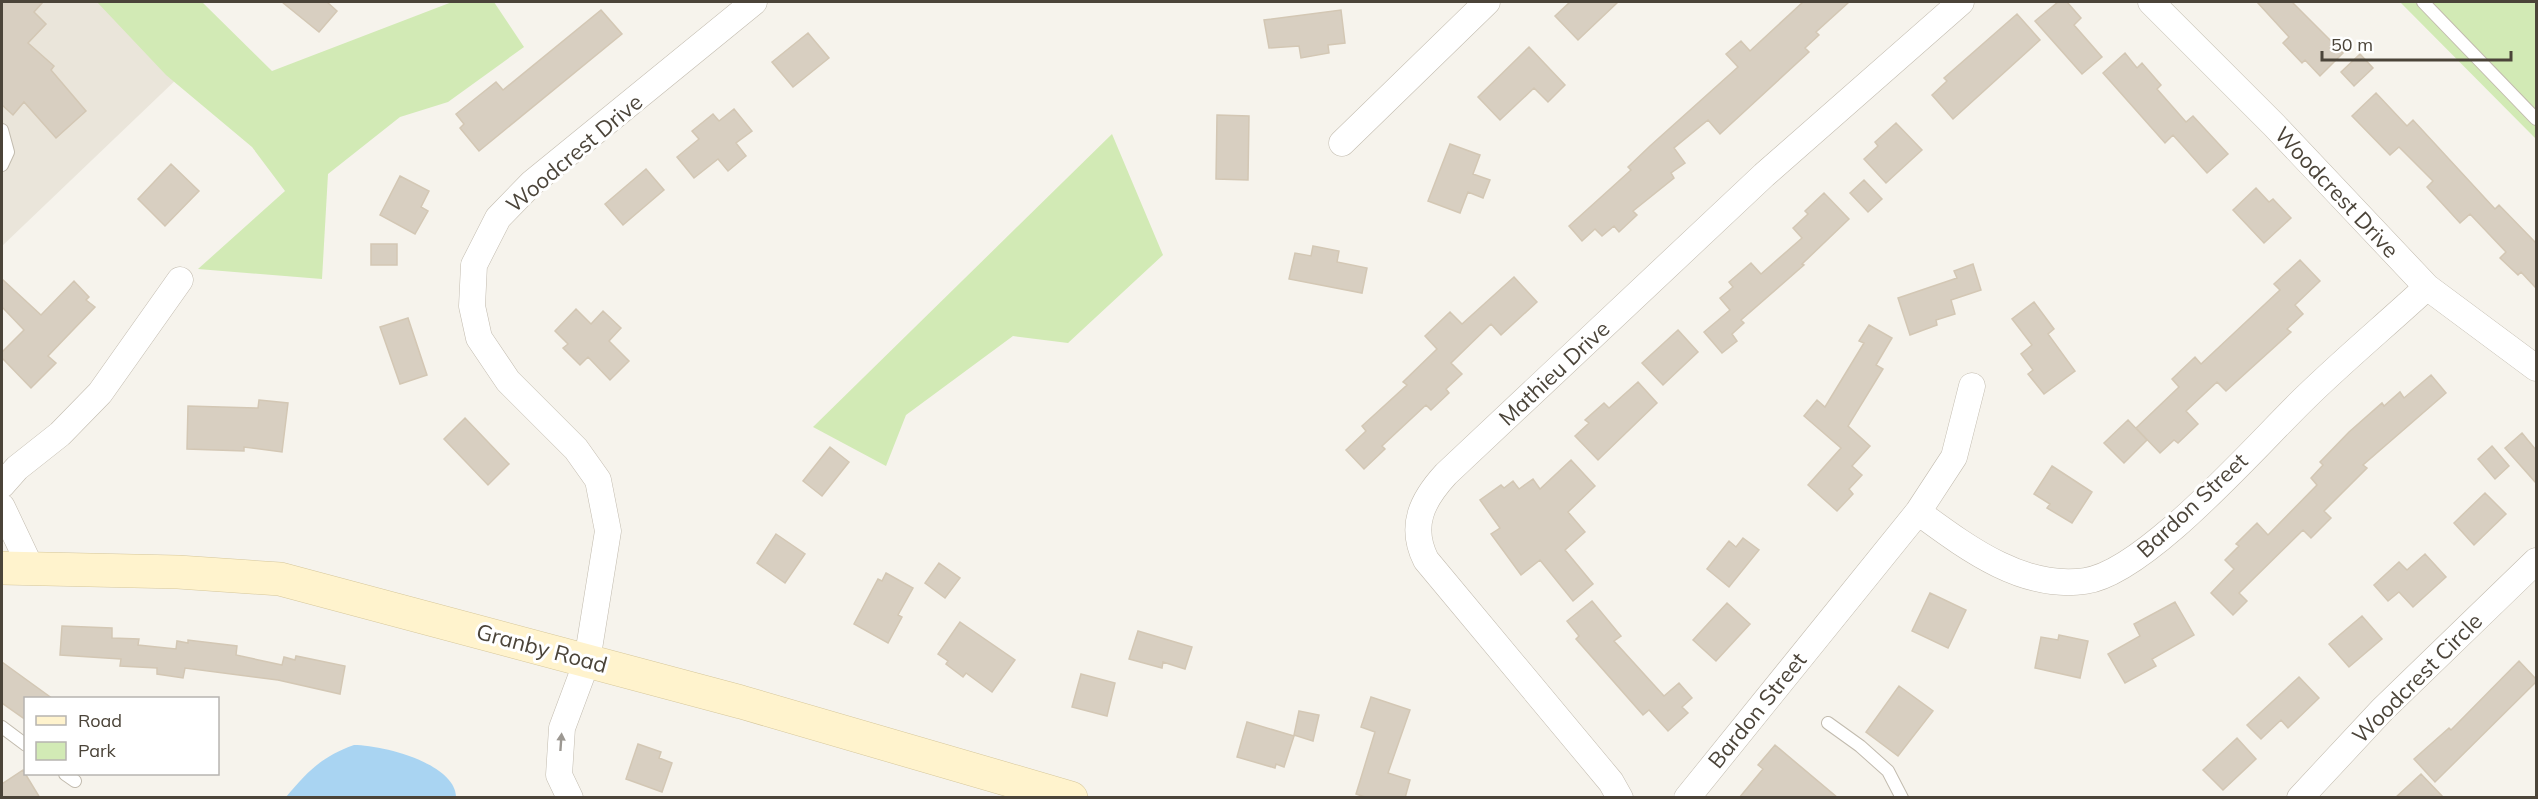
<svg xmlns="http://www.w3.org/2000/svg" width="2538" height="799" font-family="Mulish,sans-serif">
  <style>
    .residential { fill: #eae5da }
    .green { fill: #d2eab5 }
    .water { fill: #a9d4f2 }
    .building { fill: #d8cfc1; stroke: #d3c7b4; stroke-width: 1.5 }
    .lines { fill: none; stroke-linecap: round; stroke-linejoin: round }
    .service-casing { stroke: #c2bbae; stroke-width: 14 }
    .minor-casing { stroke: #c2bbae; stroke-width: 27 }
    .secondary-casing { stroke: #d6c79b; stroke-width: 34 }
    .service { stroke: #fff; stroke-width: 12 }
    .minor { stroke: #fff; stroke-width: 26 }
    .secondary { stroke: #fff3cd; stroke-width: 33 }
    .oneway { fill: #9c9892 }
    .labels { text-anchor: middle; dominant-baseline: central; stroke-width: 6; stroke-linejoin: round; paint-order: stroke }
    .street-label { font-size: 22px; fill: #4b4439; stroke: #fff }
  </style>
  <rect width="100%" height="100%" fill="#f6f3ec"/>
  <path class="residential" d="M2,2H116L182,74L2,246Z"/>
  <path class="green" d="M97,2H202L272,71L452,2H494L524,47L448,102L400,117L328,174L322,279L198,269L285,191L252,147L166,75Z
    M2400,2H2536V139Z
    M1112,134L1163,255L1068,343L1013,336L906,415L886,466L813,427Z"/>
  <path class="water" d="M354,745C382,745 455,763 456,797H286C308,771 321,757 354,745Z"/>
  <path class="building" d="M2,2H43L34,12L46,24L28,43L54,66L51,70L86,111L56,138L24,102L13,115L2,105Z
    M282,2H327L337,11L319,32Z
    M1570,2H1618L1578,40L1555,16Z
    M1803,2H1849L1816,32L1819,35L1805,48L1809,52L1720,134L1708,120L1674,148L1685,163L1671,173L1674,178L1633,211L1637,215L1619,232L1614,226L1602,236L1595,229L1582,241L1569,226L1631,170L1628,167L1650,146L1738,67L1726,54L1741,41L1750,51Z
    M2058,2H2067L2081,18L2074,25L2102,57L2082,74L2035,21Z
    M2257,2H2292L2343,53L2320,76L2305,60L2302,63L2283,43L2289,37Z
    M601,10L622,34L479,151L460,128L464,124L456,114L496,82L503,90Z
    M1341,10L1345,43L1328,45L1329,53L1301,58L1299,46L1269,48L1264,20Z
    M2017,14L2040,40L1953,119L1932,95L1947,81L1944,78Z
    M808,33L829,58L793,87L772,62Z
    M1529,47L1565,85L1548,102L1534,88L1500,120L1478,97Z
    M2125,53L2137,68L2142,63L2161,85L2157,89L2186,122L2193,116L2228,154L2207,173L2173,135L2165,143L2103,73Z
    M2360,54L2373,68L2354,86L2341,72Z
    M2376,93L2407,126L2413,120L2495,209L2499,205L2536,243V288L2521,272L2518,275L2500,258L2506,252L2470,214L2460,223L2427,187L2433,181L2399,147L2390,155L2352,116Z
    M734,109L752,131L736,143L746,156L728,171L718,159L694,178L677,157L699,139L692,131L713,114L719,121Z
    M1217,115L1249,116L1248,180L1216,179Z
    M1896,123L1922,150L1886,183L1864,159L1878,146L1875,142Z
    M1450,144L1480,155L1473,174L1490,180L1483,198L1468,192L1460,213L1428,201Z
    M171,164L199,191L165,226L138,199Z
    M646,169L664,190L623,225L605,204Z
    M400,176L429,191L421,207L428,211L415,234L380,215Z
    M1864,180L1882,199L1868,212L1850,193Z
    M2256,188L2269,202L2273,199L2291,218L2264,243L2233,210Z
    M1824,193L1849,219L1802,264L1804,265L1741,320L1744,323L1732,334L1737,341L1722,353L1704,332L1730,310L1720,298L1733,287L1729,282L1751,263L1761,274L1802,238L1793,228L1808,214L1805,211Z
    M371,244H397V265H371Z
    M1313,246L1339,251L1337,262L1367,268L1362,293L1289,279L1295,253L1311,256Z
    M2300,260L2320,281L2295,305L2303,314L2287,329L2291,332L2226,391L2217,382L2186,411L2198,424L2178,443L2174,440L2160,453L2136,428L2179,387L2172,379L2195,357L2201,364L2280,290L2274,284Z
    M1973,264L1981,290L1951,300L1955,314L1936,320L1937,325L1910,335L1898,298L1957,278L1954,271Z
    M1514,277L1537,302L1501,335L1491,324L1451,363L1462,374L1446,389L1449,393L1431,410L1426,405L1382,446L1385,449L1364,469L1346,450L1366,431L1362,426L1407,385L1403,382L1437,349L1425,336L1450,312L1462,324Z
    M2,279L41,315L74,281L89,297L86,300L95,307L48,356L56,363L31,388L2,358V352L24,330L2,307Z
    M2034,302L2054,329L2048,334L2075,371L2044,394L2028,374L2033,370L2021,354L2032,345L2012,319Z
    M576,309L591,324L603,311L621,328L609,341L629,361L610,380L588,357L580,365L563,348L568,344L555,331Z
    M408,318L427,375L400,384L380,327Z
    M1869,325L1892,338L1876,365L1883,369L1848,426L1870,446L1852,466L1862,475L1849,489L1853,494L1837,511L1808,485L1841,448L1804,416L1817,400L1825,407L1864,343L1859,341Z
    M1678,330L1698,352L1663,385L1642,363Z
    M2431,375L2446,393L2363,465L2367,468L2324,511L2331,518L2311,538L2303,530L2239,593L2247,601L2233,615L2211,593L2234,569L2225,560L2239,546L2236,544L2257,523L2268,535L2317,485L2311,478L2323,465L2320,462L2349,432L2382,403L2384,406L2400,392L2404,398Z
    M1638,382L1657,403L1598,460L1575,436L1589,423L1585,420L1604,403L1609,408Z
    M259,400L288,403L282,452L244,447V451L187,449L188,406L258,408Z
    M465,418L509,464L488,485L444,439Z
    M2128,420L2147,440L2124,463L2104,443Z
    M2522,433L2536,450V483L2505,448Z
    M2492,446L2509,466L2495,479L2478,459Z
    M830,447L849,462L822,496L803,481Z
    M1571,460L1595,486L1568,512L1585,532L1565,550L1593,584L1573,601L1540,560L1521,575L1491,534L1500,528L1480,500L1501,485L1504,488L1513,481L1519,489L1533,479L1540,489Z
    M2052,466L2092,492L2072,523L2047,508L2050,504L2034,494Z
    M2485,493L2506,514L2474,545L2454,523Z
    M776,534L805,554L785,583L757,563Z
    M1743,538L1759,550L1729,587L1707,569L1729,541L1736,547Z
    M2425,554L2446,577L2413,607L2399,592L2388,601L2374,585L2399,562L2407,570Z
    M939,563L960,578L945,598L925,583Z
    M886,573L913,588L898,615L902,617L888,643L854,624L878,579L882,581Z
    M1930,593L1966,610L1948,648L1912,631Z
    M1592,601L1621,636L1614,641L1664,696L1679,683L1692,698L1682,707L1688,713L1668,731L1649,710L1643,715L1576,639L1579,636L1567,621Z
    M2175,602L2194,635L2152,659L2156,666L2125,683L2108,654L2140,636L2134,624Z
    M1727,603L1750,624L1716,661L1693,640Z
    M2362,616L2382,639L2349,667L2329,644Z
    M960,622L1015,660L992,692L966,673L963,677L946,664L948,661L938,654Z
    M62,626L112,628V638L139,639L138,645L176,649L177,641L188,643V640L237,646L236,655L282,665L284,657L295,660L296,656L345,666L340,694L278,680L185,668L183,678L157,674V668L120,666L121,659L60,655Z
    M1138,631L1192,647L1185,669L1163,662L1162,668L1129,659Z
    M2059,635L2088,641L2080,678L2035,668L2041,637L2058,640Z
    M2519,661L2536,679V682L2435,782L2414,759L2449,728L2451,730Z
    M2,662L53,699H26V720L2,703Z
    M1081,674L1115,683L1107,716L1072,707Z
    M2299,677L2319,698L2288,728L2281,720L2261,739L2247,725Z
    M1899,686L1933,711L1898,756L1866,732Z
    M1371,697L1410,710L1388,773L1410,780L1405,798H1368L1356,794L1375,732L1361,727Z
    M1299,711L1319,715L1313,741L1294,735Z
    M1247,722L1294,736L1284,767L1276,764L1275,768L1237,757Z
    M2237,738L2256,759L2223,790L2203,770Z
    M638,744L661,752L659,758L672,763L662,792L626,779Z
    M1775,745L1838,798H1739L1763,769L1758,765Z
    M23,770L40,798H2V784Z
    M2421,774L2444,798H2395Z"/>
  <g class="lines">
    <g class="service-casing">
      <path id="service" d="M2423,2L2536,119
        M2,130L8,152L2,165
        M1828,723L1860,746L1888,771L1902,798
        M2,727L26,745
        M65,774L75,781"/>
    </g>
    <g class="minor-casing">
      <path id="minor" d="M2151,2L2274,125L2427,287L2536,368
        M1342,143L1487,2
        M2,485L17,468L60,434L100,393L180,280
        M2,507L31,568
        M1918,512L1954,457L1972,386
        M570,798L559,775L562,728L587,661L608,531L598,480L576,449L508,381L479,338L472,306L474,265L498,218L532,183L754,2
        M1620,798L1611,782L1426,560C1409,526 1422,500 1446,474L1764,175L1961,2
        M1687,798L1918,512C1966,547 2022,590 2085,581C2146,573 2258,443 2306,397C2345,359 2387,324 2427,287
        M2300,798L2382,710L2536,561"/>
    </g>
    <g class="secondary-casing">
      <path id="secondary" d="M2,568L178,572L280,579L741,702L1071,798"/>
    </g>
    <use href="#service" class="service"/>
    <use href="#minor" class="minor"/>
    <use href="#secondary" class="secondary"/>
  </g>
  <defs><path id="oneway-solid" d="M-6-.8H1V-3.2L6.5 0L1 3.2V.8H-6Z" transform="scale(1.5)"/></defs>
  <use class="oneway" href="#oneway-solid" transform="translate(561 742) rotate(-86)"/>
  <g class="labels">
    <g class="street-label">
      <text transform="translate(574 153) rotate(-40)">Woodcrest Drive</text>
      <text transform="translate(2337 192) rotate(47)">Woodcrest Drive</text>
      <text transform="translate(1554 373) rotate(-43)">Mathieu Drive</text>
      <text transform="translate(2192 505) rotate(-43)">Bardon Street</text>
      <text transform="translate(542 648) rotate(15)">Granby Road</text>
      <text transform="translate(2417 678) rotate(-45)">Woodcrest Circle</text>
      <text transform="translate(1757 710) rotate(-51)">Bardon Street</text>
    </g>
  </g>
  <rect width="2538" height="799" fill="none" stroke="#4b4439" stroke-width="6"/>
  <rect x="24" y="697" width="195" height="78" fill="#ffffff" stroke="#b7b4b0" stroke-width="1.5"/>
  <rect x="36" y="716" width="30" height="9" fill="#fff3cd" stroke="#b7b4b0" stroke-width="1.5"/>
  <text x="78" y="727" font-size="18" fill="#4b4439">Road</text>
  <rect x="36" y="742" width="30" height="18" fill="#d2eab5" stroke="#b7b4b0" stroke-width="1.5"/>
  <text x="78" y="757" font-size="18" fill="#4b4439">Park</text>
  <path d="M2322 51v9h189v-9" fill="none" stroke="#4b4439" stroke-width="3"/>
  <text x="2331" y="51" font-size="18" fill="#4b4439" stroke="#ffffff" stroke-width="4.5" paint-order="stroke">50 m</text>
</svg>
